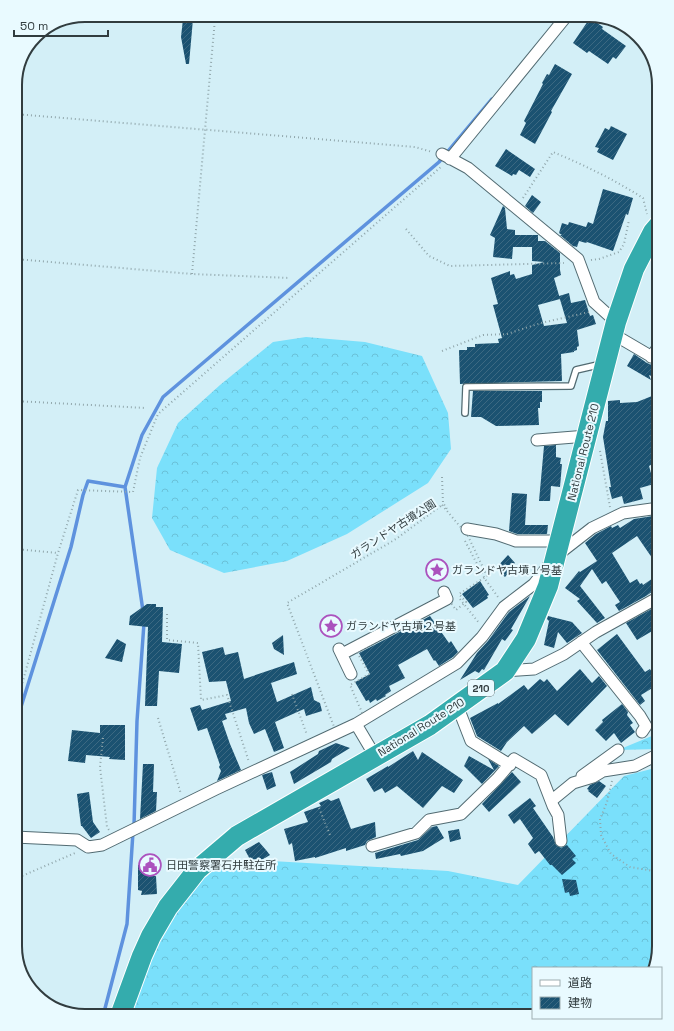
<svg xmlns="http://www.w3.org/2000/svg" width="674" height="1031" font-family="'Space Grotesk','Noto Sans JP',sans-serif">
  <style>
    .forest { fill: url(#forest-crowns) }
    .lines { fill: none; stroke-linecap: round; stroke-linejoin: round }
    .stream { stroke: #5e92de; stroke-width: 3.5 }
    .building { fill: url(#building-hatch) }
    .lane-casing { stroke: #526b72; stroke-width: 8 }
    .street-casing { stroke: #526b72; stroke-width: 13 }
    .highway-casing { stroke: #fff; stroke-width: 22 }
    .path { stroke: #91a7ac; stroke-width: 2; stroke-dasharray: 1 3; stroke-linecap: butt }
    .lane { stroke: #fff; stroke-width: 5.5 }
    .street { stroke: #fff; stroke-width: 11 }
    .highway { stroke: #34acad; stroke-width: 20 }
    .labels { text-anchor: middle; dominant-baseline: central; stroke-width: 4; stroke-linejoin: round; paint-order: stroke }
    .shield { fill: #e9faff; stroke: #687579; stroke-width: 1 }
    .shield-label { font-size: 10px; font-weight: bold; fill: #313c3f }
    .street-label { font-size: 11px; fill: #313c3f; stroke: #e9faff }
    .poi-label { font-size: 11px; fill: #313c3f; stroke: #e9faff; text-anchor: start }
    .rim { fill: none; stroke: #313c3f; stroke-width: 2 }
  </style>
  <defs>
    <pattern id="forest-crowns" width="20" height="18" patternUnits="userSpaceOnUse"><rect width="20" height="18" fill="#7ae0fb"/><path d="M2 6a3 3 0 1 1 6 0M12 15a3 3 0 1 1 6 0" fill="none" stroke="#6ac1d8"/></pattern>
    <pattern id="building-hatch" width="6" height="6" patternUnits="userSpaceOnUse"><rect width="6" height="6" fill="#1b5271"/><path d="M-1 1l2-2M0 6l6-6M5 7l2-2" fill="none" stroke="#3c6982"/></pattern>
  </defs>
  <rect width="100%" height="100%" fill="#d3eff7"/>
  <path class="forest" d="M306,337L365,342L422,356L448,413L451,449L428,483L347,534L287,561L224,573L170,550L152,518L157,468L178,423L220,385L273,342Z
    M659,733V749L618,750Z
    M659,767V946L653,968H533V1016H129L149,954L182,900L218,858L448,871L518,885L624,776Z"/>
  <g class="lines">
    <path class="stream" d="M143,611L125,487L142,435L163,397L439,162L492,99
      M15,726L71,547L83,495L88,481L125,487
      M134,826L137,721L144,623
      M103,1016L127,924L133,832"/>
  </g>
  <path class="building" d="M590,18L603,27L602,29L626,46L616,59L613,57L608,64L589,51L587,53L573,43Z
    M183,19H193L189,64H186L181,37Z
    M555,64L572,74L551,111L552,112L535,144L520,135L526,123L524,121L543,84L542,83L547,74L549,75Z
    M611,126L627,134L613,160L597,152L599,148L595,147L605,128L609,130Z
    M506,149L535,169L530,177L519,170L516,175L513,174L512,176L495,166Z
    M603,189L633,198L628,215L626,214L613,251L587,242L586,243L579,241L577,247L573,246L560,235H562L559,233L562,223L568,225L569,222L586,227L588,222L593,224Z
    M532,195L541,202L533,213L525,206Z
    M503,206L505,208L507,229L515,230V235H538V241H545L560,253V270L561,275L554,278L560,299L538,305L544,326L567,323L559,296L569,293L571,303L585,300L590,316L593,315L596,324L577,330L579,346L577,347V350L574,351V352L561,354L562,381L460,384L459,350H467V347H475V344L499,343L498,339L502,338L493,305L498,304L491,278L510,271V275L514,274L516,279L532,274V265L544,262L532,261V247H513L512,259L493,257L495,238L490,235Z
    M634,354L647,363L659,368V380L649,375L651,380L627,366Z
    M473,391H542V402H540V408H538L539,425L496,426L481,417H471Z
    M657,394L659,400V414L652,417L659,434V460L649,466L654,484L640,488L643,499L624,504L622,496L612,499L609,487H611L603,437L606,421H608V401L620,400V403L637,402Z
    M556,445V457L561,458L560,464H562L560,487L551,486L550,501H539L544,446Z
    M512,493L527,494L525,525H548L547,534H517L509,531Z
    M659,515V568L637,536L612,553L630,583L637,579L640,584L642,583L643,585L659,574V587L646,596L619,611L615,605L620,602L606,581L602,584L592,569L580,586L605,618L597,623L577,601L580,599L565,588L579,571L580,572L597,561L585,543L596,534L611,526L612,528L618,525L620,528L634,519Z
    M508,555L515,563L513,565L514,566L505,577L496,568Z
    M480,581L489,595L487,596L488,598L473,608L462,594Z
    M530,596L511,629L513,630L505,641L502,639L484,670L482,669L479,673L475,671L460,680L477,653L488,641L509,612Z
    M147,604H156V607H163L162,642L182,644L179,673L159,671L157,706H145L148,627L129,625L130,616Z
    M653,608L659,618V627L637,640L626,623Z
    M430,616L449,643L451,641L458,652L453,657L439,666L435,660L434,661L427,649L398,665L405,678L389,686L391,691L385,695L386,696L377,701L376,699L370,703L369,700L366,701L355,682L370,674L359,653Z
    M548,616L572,622L582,633L567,643L558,632L554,648L544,645L549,621L547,619Z
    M617,634L645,672L650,669L659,684L641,695L645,701L640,705L597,650Z
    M283,635L284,655L274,649L272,643Z
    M117,639L126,644L122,662L105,658Z
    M223,647L225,655L238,652L244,679L294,662L297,674L271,683L277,702L311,687L314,700L320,703L322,711L306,716L304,709L275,722L284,748L274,752L265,729L254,734L249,723L246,708L225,714L227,719L222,721L230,744L241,770L217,781L221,771L219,767L220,765L207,728L198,731L190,708L200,705L202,710L231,701L226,681L209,682L202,652Z
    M580,669L592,683L599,676L607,686L568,726L555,714L532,734L524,726L507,742L501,751L477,736L470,718L498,703V704L524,685L528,690L540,679L544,682L547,679L557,691Z
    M622,704L628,712L627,715L633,723L630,725L635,732L621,743L614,733L606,741L595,730L603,722L602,720Z
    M100,725H125V760L109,759L110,757L86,755L85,763L68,761L72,730L100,733Z
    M336,743L350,748L332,759L331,762L294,784L290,772L318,754L319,751Z
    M413,751L418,760L422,752L463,780L454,793L442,786L423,808L397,786L385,793L382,788L374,792L366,779L388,766V767Z
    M469,756L494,770L488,759L499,766L482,784L464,766Z
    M143,764H154L153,792H157L156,811L140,819Z
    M272,772L276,786L267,790L262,775Z
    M512,772L521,782L489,812L482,804Z
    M599,781L606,786L597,798L588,791L589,790L587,789L590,785Z
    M89,792L93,822L100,832L91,838L82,826H81L77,794Z
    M339,798L351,829L375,822L376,837L367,841L365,845L346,851V848L315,858V857L295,861L292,843L289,845L284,829L308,822L304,812L321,806L319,803L328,799L331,801Z
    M530,798L536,806L533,808L553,837L556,845L561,848L567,845L576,856L572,859L576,863L562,875L552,865H550L539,851L535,854L528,844L533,838L520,819L514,824L508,815Z
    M437,826L444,838L423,851L401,856L400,854L376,859L375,853L418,840L432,827Z
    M459,829L461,839L450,842L448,831Z
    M259,842L266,850L270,855L253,865L245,850Z
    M150,864L151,876H156L157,894L141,895L142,891L138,890V865Z
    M562,879L576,880L579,894L570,896L569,892L565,893Z"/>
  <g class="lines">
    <g class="lane-casing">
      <path id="lane" d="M465,413L466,387L571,386L576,370L602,364"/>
    </g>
    <g class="street-casing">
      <path id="street" d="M442,154L468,168L578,259L594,302L616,322
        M450,159L565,18L552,16
        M613,334L659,361
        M651,357L659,346
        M537,440L587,436
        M467,529L496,534L516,541H560
        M581,642L640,716L646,726L642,732
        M339,649L351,674
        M342,654L447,599L444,592
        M505,671L534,669L564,654L596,632L659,597
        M457,705L471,741L510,765
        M356,724L457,663L482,637L504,607L534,584L556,556L592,528L623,513L659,508
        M582,776L618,750
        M551,801L573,783L593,777L603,771L635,766L659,754
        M15,837L77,840L88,847L102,845L216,789L356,724L375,756
        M372,846L416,833L429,820L461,814L497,779L514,759L541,775L553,806L558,815L561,841"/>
    </g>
    <g class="highway-casing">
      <path id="highway" d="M120,1016L142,956L151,936L168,907L197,870L237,836L430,725L505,671L526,639L548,586L616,322L634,269L653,232L659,225"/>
    </g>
    <path class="path" d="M15,114L415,147L432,152
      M523,198L553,152C584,165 615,180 643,198L647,214
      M406,229L429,256L450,266L564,263
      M15,259L192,274L290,278
      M591,260L599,259L619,252L624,244L629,220
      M192,274L215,19
      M442,351L483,335L507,334L541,323L589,312
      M15,401L146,408
      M600,451L610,507
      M442,477L443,503L447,509
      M442,505L468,536L487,576L459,594L466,602L456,610L449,600L357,652L369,674L350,685L364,717L336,732L287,603L396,539Z
      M465,541L485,579L498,597
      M15,549L58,553
      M460,599L479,623
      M167,614V640L198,643L201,700L227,695L249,762
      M292,694L307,735
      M15,710L58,553L78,490L133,492L140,458L158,414L442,166
      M158,718L181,794
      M103,738L100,767L107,827L109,830
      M612,781L607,802L600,819L601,835L611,854L630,867L659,872
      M319,808L330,835
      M15,879L75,853"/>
    <use href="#lane" class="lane"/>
    <use href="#street" class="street"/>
    <use href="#highway" class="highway"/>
  </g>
  <defs>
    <g id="sight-ring" transform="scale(1.15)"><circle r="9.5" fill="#e9faff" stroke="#ab52be" stroke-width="1.5"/><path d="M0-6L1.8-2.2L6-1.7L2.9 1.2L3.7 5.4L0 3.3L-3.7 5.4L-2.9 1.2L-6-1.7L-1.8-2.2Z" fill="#ab52be"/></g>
    <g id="civic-ring" transform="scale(1.15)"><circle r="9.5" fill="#e9faff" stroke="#ab52be" stroke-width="1.5"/><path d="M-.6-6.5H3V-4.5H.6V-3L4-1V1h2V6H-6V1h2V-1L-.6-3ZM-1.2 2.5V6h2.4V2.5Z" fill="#ab52be"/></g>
  </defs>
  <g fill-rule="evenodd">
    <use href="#sight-ring" x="437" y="570"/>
    <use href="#sight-ring" x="331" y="626"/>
    <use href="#civic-ring" x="150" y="865"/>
  </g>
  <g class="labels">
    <rect class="shield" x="468" y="680" width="26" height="16" rx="3"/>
    <g class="shield-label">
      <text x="481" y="688">210</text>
    </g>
    <g class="street-label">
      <text transform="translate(583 452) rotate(-76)">National Route 210</text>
      <text transform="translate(393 529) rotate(-33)">ガランドヤ古墳公園</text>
      <text transform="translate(421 727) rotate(-32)">National Route 210</text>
    </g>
    <g class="poi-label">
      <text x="452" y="570">ガランドヤ古墳１号基</text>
      <text x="346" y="626">ガランドヤ古墳２号基</text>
      <text x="166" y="865">日田警察署石井駐在所</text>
    </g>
  </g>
  <path d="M0 0H674V1031H0ZM85 22H589A63 63 0 0 1 652 85V946A63 63 0 0 1 589 1009H85A63 63 0 0 1 22 946V85A63 63 0 0 1 85 22Z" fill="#e9faff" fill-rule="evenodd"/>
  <path class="rim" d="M85 22H589A63 63 0 0 1 652 85V946A63 63 0 0 1 589 1009H85A63 63 0 0 1 22 946V85A63 63 0 0 1 85 22Z"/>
  <rect x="532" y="967" width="130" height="52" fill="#e9faff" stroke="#9faeb2"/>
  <rect x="540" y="980" width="20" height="6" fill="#ffffff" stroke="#9faeb2"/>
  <text x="568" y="987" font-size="12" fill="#313c3f">道路</text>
  <rect x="540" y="997" width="20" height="12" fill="url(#building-hatch)" stroke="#9faeb2"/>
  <text x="568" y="1007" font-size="12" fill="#313c3f">建物</text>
  <path d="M14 30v6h94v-6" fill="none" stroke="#313c3f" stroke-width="2"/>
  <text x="20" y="30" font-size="12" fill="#313c3f" stroke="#e9faff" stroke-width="3" paint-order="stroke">50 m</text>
</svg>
